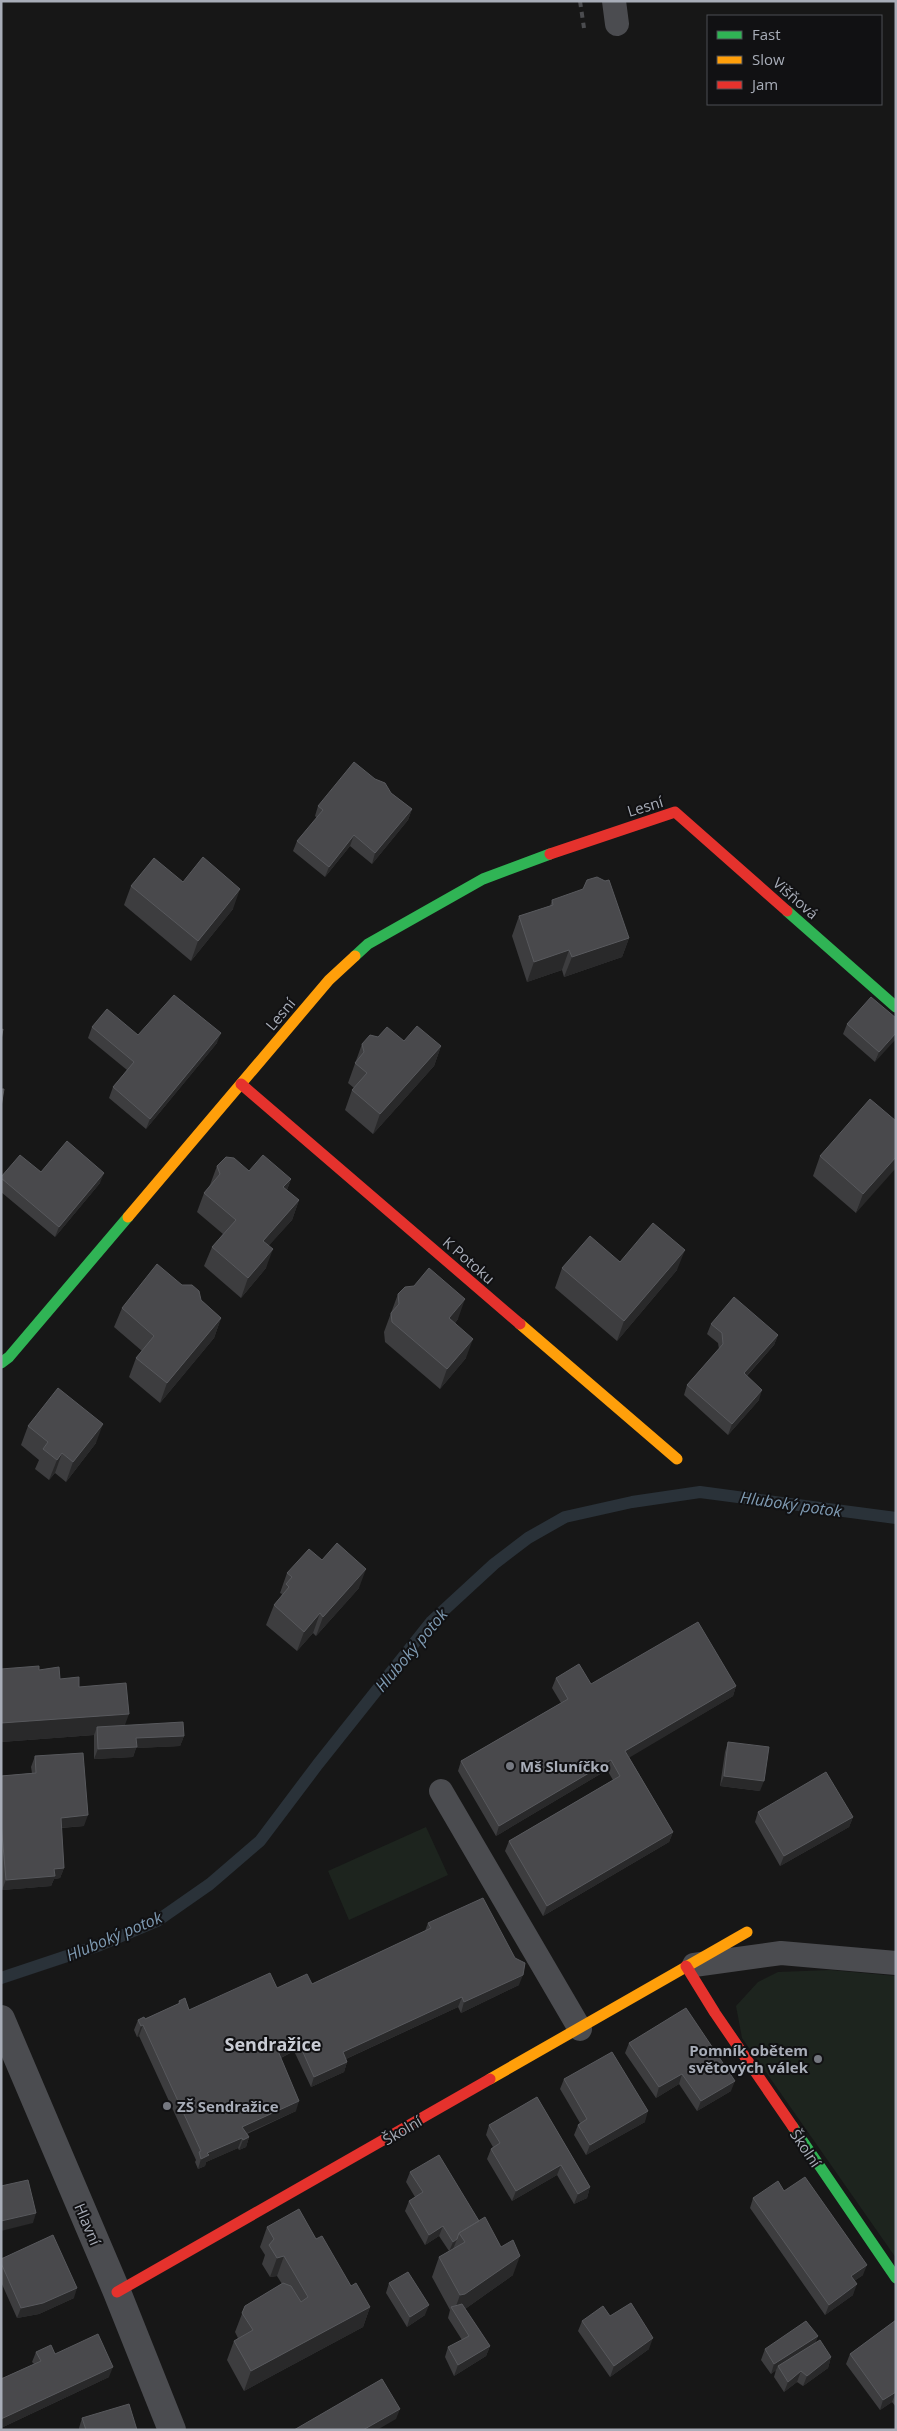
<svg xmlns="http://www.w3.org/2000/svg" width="897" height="2431" font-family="'Open Sans',sans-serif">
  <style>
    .green { fill: #1d241e }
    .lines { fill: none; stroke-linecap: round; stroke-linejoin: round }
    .stream { stroke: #2a3239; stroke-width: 12 }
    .lane { stroke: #4b4c50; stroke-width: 24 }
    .street { stroke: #4b4c50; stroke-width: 28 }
    .fast { stroke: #30b455; stroke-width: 11 }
    .slow { stroke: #ff9f0a; stroke-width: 11 }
    .jam { stroke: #e5322d; stroke-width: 11 }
    .rail { stroke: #4b4c4f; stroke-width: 4; stroke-dasharray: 6 5; stroke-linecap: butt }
    .wall { fill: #3d3d3f }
    .shaded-wall { fill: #29292a }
    .building { fill: #49494c; stroke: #58595d }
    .poi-dot { fill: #757880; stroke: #111113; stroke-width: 2 }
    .labels { text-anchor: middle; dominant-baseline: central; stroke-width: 4; stroke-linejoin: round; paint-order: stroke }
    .street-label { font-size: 15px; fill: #a8adb8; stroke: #111113 }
    .poi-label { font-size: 15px; font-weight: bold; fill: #a8adb8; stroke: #111113; text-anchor: start }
    .water-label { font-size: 16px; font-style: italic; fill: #7f9bb3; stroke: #111113 }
    .quarter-label { font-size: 18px; font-weight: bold; fill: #c9ccd4; stroke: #111113 }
  </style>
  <rect width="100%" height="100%" fill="#171717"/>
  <path class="green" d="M426,1827L448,1875L349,1920L328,1871Z
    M830,1970L896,1976V2258L742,2038L736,2006L758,1982L778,1972Z"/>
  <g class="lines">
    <path class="stream" d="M1,1978L100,1945L157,1921L210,1884L260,1841L318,1764L431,1622L494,1564L528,1538L565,1517L632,1502L700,1492L896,1518"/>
    <path class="lane" d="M614,1L617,24
      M441,1791L580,2029
      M694,1965L781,1953L896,1963"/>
    <path class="street" d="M1,2019L117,2292L172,2430"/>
    <path class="fast" d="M787,911L896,1007
      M355,956L368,944L483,879L550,854
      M1,1363L9,1357L128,1217
      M793,2127L896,2278"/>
    <path class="slow" d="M128,1217L329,980L355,956
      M520,1324L677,1459
      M490,2079L747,1932"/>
    <path class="jam" d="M550,854L675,812L787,911
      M241,1084L520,1324
      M686,1966L715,2013L793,2127
      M117,2292L490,2079"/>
    <path class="rail" d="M580,1L584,28"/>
  </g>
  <path class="wall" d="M391,793L412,809L408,820L372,864L350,846L325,877L293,851L297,841L317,818L315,816L318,806Z
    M183,882L233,909L191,961L124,905L131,886Z
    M552,900L629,938L622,957L564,977L562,970L527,982L512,936L519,916L550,906Z
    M896,1018L875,1062L843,1034L847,1024Z
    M92,1027L138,1035L217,1043L146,1129L109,1098L113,1087L127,1070L88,1038Z
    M404,1041L441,1046L434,1066L373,1134L345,1110L352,1090L354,1088L348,1083L362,1044Z
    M896,1121L856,1213L813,1176L820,1156Z
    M217,1166L291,1179L287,1190L299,1200L292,1220L269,1245L266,1268L241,1298L204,1266L212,1247L223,1234L197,1212L204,1193L210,1185Z
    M41,1172L100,1183L55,1237L1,1192V1177Z
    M620,1262L677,1270L617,1341L555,1288L562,1268Z
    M398,1294L458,1319L455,1323L466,1358L440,1389L385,1342L384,1332Z
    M201,1300L221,1318L214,1338L160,1403L129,1377L136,1358L142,1351L114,1327L122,1308Z
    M711,1324L778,1335L774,1345L747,1376L759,1400L728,1435L684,1395L687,1385L719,1349L718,1343L707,1334Z
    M28,1426L96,1443L66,1482L55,1473L49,1480L35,1469L39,1460L21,1445Z
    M322,1560L359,1588L316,1636L313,1633L297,1651L266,1625L274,1605L281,1597L282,1594L280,1593L287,1573Z
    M1,1669L39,1670L60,1679L79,1687L125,1725L184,1736L180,1746L136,1748L133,1757L94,1759V1735L1,1742Z
    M556,1678L591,1684L736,1686L733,1696L629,1757L673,1832L669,1842L543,1916L505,1851L509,1841L613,1780L607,1770L496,1836L458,1771L461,1761L561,1703L552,1688Z
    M728,1742L760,1791L720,1786L725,1752Z
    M35,1756L84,1826L61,1828L64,1868L60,1878L54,1879L51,1886L2,1890L1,1776L32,1773L31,1767Z
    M758,1812L853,1817L849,1827L780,1866L755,1822Z
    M428,1923L519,1985L461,2013L458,2007L346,2059L347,2062L344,2072L311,2087L294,2051L281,2058L296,2111L247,2134L249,2137L246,2147L239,2150L238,2148L206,2162L205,2166L198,2169L195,2162L196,2160L139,2036L137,2037L134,2030L138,2020L145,2019L178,2004L179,2001L189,2010L277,1988L312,1984L425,1931Z
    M629,2043L731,2091L697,2111L679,2084L656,2098L625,2053Z
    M564,2079L645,2122L586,2155L574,2135L578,2125L580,2123L560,2089Z
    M537,2097L590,2187L587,2198L574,2204L557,2175L512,2201L487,2159L491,2149L493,2147L486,2135L489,2125Z
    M410,2172L479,2221L513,2275L465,2309L490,2346L486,2356L454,2376L445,2357L448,2347L462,2340L448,2318L450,2310L432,2277L439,2257L449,2251L439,2236L425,2245L405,2211L409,2201L415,2197L406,2182Z
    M784,2191L863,2275L854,2281L853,2295L825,2315L750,2208L753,2198Z
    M267,2227L316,2239L351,2286L370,2307L363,2327L244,2391L227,2360L234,2341L238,2338L235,2332L245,2306L282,2284L277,2276L270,2277L262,2264L265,2255L260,2247Z
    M1,2259L74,2298L39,2314L17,2318L1,2282Z
    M389,2283L425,2315L407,2327L386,2293Z
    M896,2320V2407L892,2402L880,2410L846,2364L850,2354Z
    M582,2321L649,2349L610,2377L578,2331Z
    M818,2336L815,2343L831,2357L828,2368L803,2386L797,2382L784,2392L774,2377L776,2370L771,2374L761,2360L765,2349Z
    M36,2352L55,2354L109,2377L1,2428V2379L34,2364L32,2362Z
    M82,2418L137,2430H79V2428Z"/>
  <path class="shaded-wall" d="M412,809L408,820L372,864L375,853Z
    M354,835L350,846L325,877L329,867Z
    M240,889L233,909L191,961L198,941Z
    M629,938L622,957L564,977L572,957Z
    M569,950L562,970L527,982L534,962Z
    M221,1033L217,1043L146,1129L150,1119Z
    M896,1033V1039L875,1062L879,1052Z
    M441,1046L434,1066L373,1134L380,1114Z
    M896,1157V1168L856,1213L863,1194Z
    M104,1173L100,1183L55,1237L59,1227Z
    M291,1179L284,1198L283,1187Z
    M299,1200L292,1220L256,1260L263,1241Z
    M273,1249L266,1268L241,1298L248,1278Z
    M685,1250L677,1270L617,1341L624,1321Z
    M465,1299L458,1319L442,1338L449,1318Z
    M221,1318L214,1338L160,1403L167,1383Z
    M778,1335L774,1345L740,1383L744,1373Z
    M473,1339L466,1358L440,1389L447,1369Z
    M762,1390L759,1400L728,1435L732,1424Z
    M103,1424L96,1443L66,1482L73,1462Z
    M62,1453L55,1473L49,1480L57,1460Z
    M366,1569L359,1588L316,1636L323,1617Z
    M320,1613L313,1633L297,1651L304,1632Z
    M736,1686L733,1696L622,1762L625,1751Z
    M129,1714L122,1733L97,1727L94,1735L1,1742V1723Z
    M184,1736L180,1746L136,1748L133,1757L94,1759L98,1749L136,1738Z
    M611,1760L607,1770L496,1836L499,1826Z
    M724,1776L764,1781L760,1791L720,1786Z
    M88,1815L84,1826L57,1828L61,1818Z
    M853,1817L849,1827L780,1866L784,1856Z
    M673,1832L669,1842L543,1916L547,1906Z
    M64,1868L60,1878L54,1879L51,1886L2,1890L6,1880L54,1869Z
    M523,1975L519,1985L461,2013L464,2002Z
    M462,1997L458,2007L339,2062L343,2052Z
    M143,2025L139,2036L137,2037L141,2026Z
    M298,2041L294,2051L274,2061L278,2051Z
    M347,2062L344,2072L311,2087L314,2077Z
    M682,2074L679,2084L656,2098L659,2087Z
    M735,2081L731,2091L697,2111L701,2101Z
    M299,2101L296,2111L238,2137L242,2127Z
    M648,2111L645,2122L586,2155L590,2145Z
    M249,2137L246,2147L239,2150L243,2140Z
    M242,2138L238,2148L206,2162L205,2166L198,2169L201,2159L207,2153Z
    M561,2165L557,2175L512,2201L516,2191Z
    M590,2187L587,2198L574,2204L578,2194Z
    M36,2213L33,2223L1,2231V2221Z
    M443,2226L439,2236L425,2245L429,2235Z
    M457,2239L453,2249L449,2252L453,2242Z
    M284,2256L277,2276L270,2277L277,2258Z
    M520,2256L513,2275L458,2314L454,2312L460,2295Z
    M867,2265L863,2275L847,2286L851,2276Z
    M857,2284L853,2295L825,2315L829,2305Z
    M77,2288L74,2298L39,2314L17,2318L21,2308Z
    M429,2305L425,2315L407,2327L410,2317Z
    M370,2307L363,2327L244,2391L251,2371Z
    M818,2336L814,2346L778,2366L776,2370L771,2374L774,2364Z
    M653,2338L649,2349L610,2377L614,2366Z
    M490,2346L486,2356L454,2376L458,2365Z
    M831,2357L828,2368L803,2386L807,2376Z
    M113,2367L109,2377L1,2428V2419Z
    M801,2371L797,2382L784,2392L788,2382Z
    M896,2392L892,2402L880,2410L883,2400Z
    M400,2409L396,2419L377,2430H363Z"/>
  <path class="building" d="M354,762L375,779L385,783L391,793L412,809L375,853L354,835L329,867L297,841L323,810L318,806Z
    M203,857L240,889L198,941L131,886L154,858L183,882Z
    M597,877L605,881L609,880L629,938L572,957L569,950L534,962L519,916L553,905L552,900L583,889L587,880Z
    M174,995L221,1033L150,1119L113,1087L134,1062L92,1027L107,1009L138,1035Z
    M871,997L896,1018V1033L879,1052L847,1024Z
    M417,1026L441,1046L380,1114L352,1090L367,1073L355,1063L364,1052L362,1044L370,1035L378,1037L387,1027L404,1041Z
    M3,1029L1,1040V1030Z
    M1,1089H4L1,1107Z
    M870,1099L896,1121V1157L863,1194L820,1156Z
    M67,1141L104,1173L59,1227L1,1178V1177L20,1155L41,1172Z
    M263,1155L291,1179L283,1187L299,1200L263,1241L273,1249L248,1278L212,1247L236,1220L204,1193L220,1174L217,1166L226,1157L234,1158L249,1171Z
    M653,1223L685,1250L624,1321L562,1268L590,1236L620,1262Z
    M157,1264L182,1285H192L199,1291L201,1300L221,1318L167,1383L136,1358L154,1336L122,1308Z
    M429,1268L465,1299L449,1318L473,1339L447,1369L392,1322L391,1313L399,1304L398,1294L405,1287L414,1286Z
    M734,1297L778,1335L744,1373L762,1390L732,1424L687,1385L723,1344L722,1333L711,1324Z
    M58,1388L103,1424L73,1462L62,1453L57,1460L43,1449L48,1442L28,1426Z
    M337,1543L366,1569L323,1617L320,1613L304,1632L274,1605L289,1587L286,1584L292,1577L287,1573L309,1549L322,1560Z
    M698,1622L736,1686L625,1751L673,1832L547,1906L509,1841L620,1776L611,1760L499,1826L461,1761L568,1699L556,1678L579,1664L591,1684Z
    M39,1666V1670L59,1667L60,1679L79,1677V1687L126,1683L129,1714L1,1723V1669Z
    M183,1722L184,1736L136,1738L137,1747L98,1749L97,1727Z
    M728,1742L769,1747L764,1781L724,1776Z
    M83,1753L88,1815L61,1818L64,1868L54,1869L55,1876L6,1880L1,1822V1776L36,1773L35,1756Z
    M826,1772L853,1817L784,1856L758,1812Z
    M483,1898L515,1958L525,1963L523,1975L464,2002L462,1997L343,2052L347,2062L314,2077L298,2041L278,2051L299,2101L242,2127L249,2137L243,2140L242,2138L207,2153L209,2155L201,2159L199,2152L201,2151L143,2025L141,2026L138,2020L144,2017L145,2019L180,2003L179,2001L185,1998L189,2010L270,1973L277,1988L307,1974L312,1984L431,1928L428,1923Z
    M686,2008L735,2081L701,2101L682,2074L659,2087L629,2043Z
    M612,2052L648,2111L590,2145L578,2125L587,2119L564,2079Z
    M537,2097L590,2187L578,2194L561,2165L516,2191L491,2149L500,2143L489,2125Z
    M439,2155L479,2221L459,2233L457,2239L453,2242L443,2226L429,2235L409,2201L423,2192L410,2172Z
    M805,2177L867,2265L851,2276L857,2284L829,2305L753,2198L778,2181L784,2191Z
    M28,2180L36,2213L1,2221V2186Z
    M299,2209L316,2239L322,2236L351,2286L356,2283L370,2307L251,2371L234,2341L253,2330L242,2313L245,2306L283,2283L291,2286L301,2302L308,2297L284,2256L277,2258L269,2245L274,2239L267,2227Z
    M485,2217L501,2247L513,2240L520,2256L465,2294L460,2295L439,2257L465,2242L459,2233Z
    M53,2235L77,2288L43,2303L21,2308L1,2263V2259Z
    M408,2272L429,2305L410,2317L389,2283Z
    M631,2303L653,2338L614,2366L582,2321L603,2306L610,2316Z
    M462,2304L490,2346L458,2365L448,2347L469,2336L451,2307Z
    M896,2320V2392L883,2400L850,2354Z
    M806,2321L818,2336L774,2364L765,2349Z
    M98,2334L113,2367L1,2419V2379L41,2361L36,2352L51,2345L55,2354Z
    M820,2340L831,2357L807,2376L801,2371L788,2382L778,2366Z
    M382,2379L400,2409L363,2430H294Z
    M129,2404L137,2430H86L82,2418Z"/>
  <g class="poi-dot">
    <circle cx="510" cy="1766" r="5"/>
    <circle cx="818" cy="2059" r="5"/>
    <circle cx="167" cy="2106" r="5"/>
  </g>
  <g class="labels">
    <g class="street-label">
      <text transform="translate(645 806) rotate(-17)">Lesní</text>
      <text transform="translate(796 898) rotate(41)">Višňová</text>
      <text transform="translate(280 1014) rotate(-50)">Lesní</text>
      <text transform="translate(469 1260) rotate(41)">K Potoku</text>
      <text transform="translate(402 2130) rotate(-30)">Školní</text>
      <text transform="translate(806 2148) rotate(56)">Školní</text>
      <text transform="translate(88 2224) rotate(67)">Hlavní</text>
    </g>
    <g class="poi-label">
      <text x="520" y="1766">Mš Sluníčko</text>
      <text x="808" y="2050" text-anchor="end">Pomník obětem<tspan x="808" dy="17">světových válek</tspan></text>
      <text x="177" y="2106">ZŠ Sendražice</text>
    </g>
    <g class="water-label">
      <text transform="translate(791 1504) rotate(8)">Hluboký potok</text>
      <text transform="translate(411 1650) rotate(-50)">Hluboký potok</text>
      <text transform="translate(114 1936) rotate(-23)">Hluboký potok</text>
    </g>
    <g class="quarter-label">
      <text x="273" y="2044">Sendražice</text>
    </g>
  </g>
  <rect width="897" height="2431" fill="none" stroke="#a8adb8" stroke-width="5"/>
  <rect x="707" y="15" width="175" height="90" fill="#111113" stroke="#4d4f55"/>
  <rect x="717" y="31" width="25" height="8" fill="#30b455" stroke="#4d4f55"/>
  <text x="752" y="40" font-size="15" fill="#a8adb8">Fast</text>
  <rect x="717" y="56" width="25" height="8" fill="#ff9f0a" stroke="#4d4f55"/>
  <text x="752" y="65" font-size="15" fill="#a8adb8">Slow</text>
  <rect x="717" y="81" width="25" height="8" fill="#e5322d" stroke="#4d4f55"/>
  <text x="752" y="90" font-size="15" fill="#a8adb8">Jam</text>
</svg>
